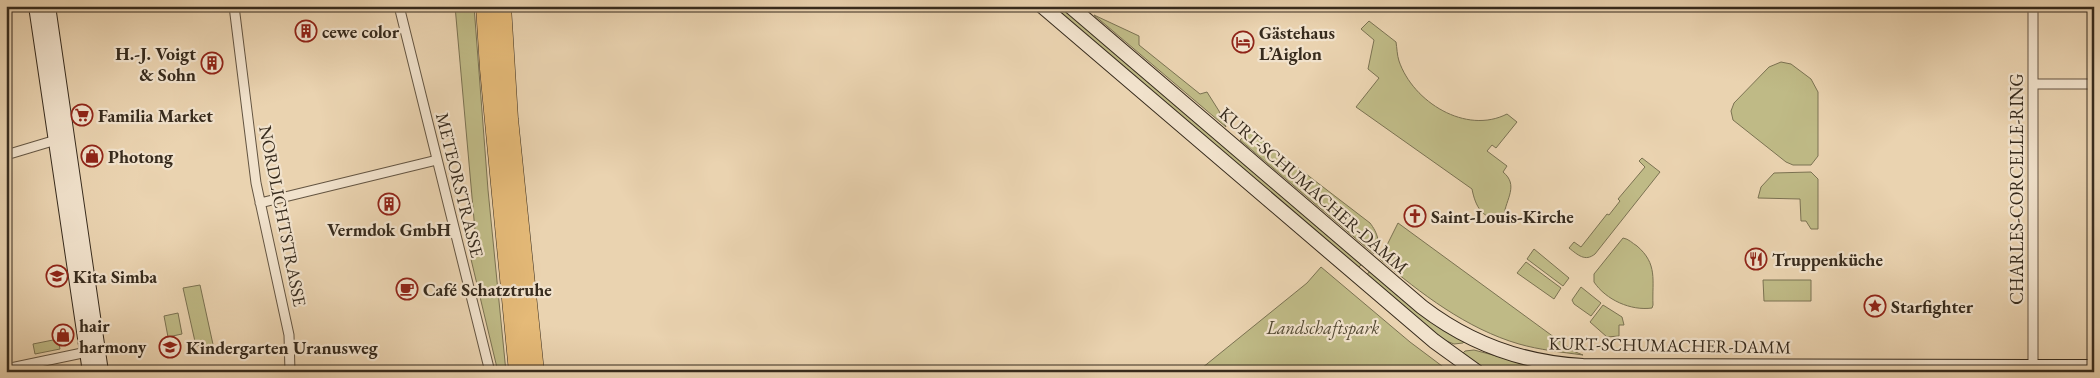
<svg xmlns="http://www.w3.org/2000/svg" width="2100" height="378" font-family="'EB Garamond',serif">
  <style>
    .green { fill: #bfba86; stroke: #7b7252 }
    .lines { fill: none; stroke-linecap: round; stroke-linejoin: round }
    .street-casing { stroke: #645542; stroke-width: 11 }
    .secondary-casing { stroke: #372b1d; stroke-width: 16 }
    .highway-casing { stroke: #372b1d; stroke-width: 19 }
    .street { stroke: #f1e2cc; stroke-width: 9 }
    .secondary { stroke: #f1e2cc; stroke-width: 14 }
    .highway { stroke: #e5ba78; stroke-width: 18 }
    .labels { text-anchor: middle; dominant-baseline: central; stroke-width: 4.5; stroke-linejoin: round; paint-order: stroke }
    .poi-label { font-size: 18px; font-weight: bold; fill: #372b1d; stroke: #f1e2cc; text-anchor: start }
    .street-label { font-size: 18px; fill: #372b1d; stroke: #f1e2cc }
    .park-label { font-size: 18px; font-style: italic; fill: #524832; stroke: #f1e2cc }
  </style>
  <rect width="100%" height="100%" fill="#ead3b0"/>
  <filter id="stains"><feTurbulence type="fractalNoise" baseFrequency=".004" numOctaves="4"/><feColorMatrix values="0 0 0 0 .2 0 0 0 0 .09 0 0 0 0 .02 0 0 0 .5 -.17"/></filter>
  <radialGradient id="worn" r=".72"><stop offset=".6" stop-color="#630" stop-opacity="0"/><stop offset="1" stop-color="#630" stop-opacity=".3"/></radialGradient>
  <path class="green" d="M455,6H474L488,190L506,372H498L470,255L477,253Z
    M1053,6H1063L1362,262L1361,265L1358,268Z
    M1094,15L1139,36V45L1200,94L1207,92L1219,111L1226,127Z
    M1369,21L1396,42C1397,48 1397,55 1399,61C1413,102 1466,135 1507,114L1517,122L1496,148L1492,145L1487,151L1507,166L1503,172C1519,185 1506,199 1504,215C1483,224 1475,205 1472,189L1356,107L1379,78L1368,69L1374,40L1361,29Z
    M1781,62L1791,64L1811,79L1818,92V156L1811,165H1793L1786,162L1733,120L1731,111L1734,103L1769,67Z
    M1250,131L1370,223C1377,232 1382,244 1374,254L1240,140Z
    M1642,158L1660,172L1595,254C1585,262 1578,255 1569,248L1574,242L1581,247L1607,214L1609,215L1620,201L1618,199L1645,167L1639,161Z
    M1811,172L1818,179V229H1811L1806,221H1801L1800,199L1758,198L1761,187L1774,173Z
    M1398,223L1573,351L1583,355C1561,352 1540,350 1519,344C1467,329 1420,293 1380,259Z
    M1623,238C1629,239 1632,243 1637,246C1658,264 1652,280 1653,305L1652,308C1631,311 1606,300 1594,282V274Z
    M1534,249L1569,278L1563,286L1527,259Z
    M1526,262L1561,288L1554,299L1517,273Z
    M1321,267L1410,342L1450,372H1197L1307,283Z
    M1371,271L1464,342L1463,343L1454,344L1444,340L1367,276L1368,273Z
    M1763,280H1811V301H1764Z
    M200,285L214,349L203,352L202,345L196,346L183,288Z
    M1581,287L1601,303L1591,316L1574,304L1572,300Z
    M1603,305L1622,317L1624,325H1619V336L1607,337L1590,322Z
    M178,313L182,334L168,337L164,316Z
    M58,339L60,349L35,354L33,344Z
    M1474,350L1538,367V372H1491L1462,354L1465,351Z"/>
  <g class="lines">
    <g class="street-casing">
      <path id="street" d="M234,6L256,183L289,335L290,372
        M399,6L490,372
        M2033,6V372
        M6,8L13,6
        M2033,84H2094
        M6,155L56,140
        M260,203L437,160
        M6,369L87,352"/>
    </g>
    <g class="secondary-casing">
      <path id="secondary" d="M36,6L90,372
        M48,6L101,372
        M1042,6L1434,341L1477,372
        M1070,6L1422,307C1469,343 1523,363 1583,366L2094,367"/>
    </g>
    <g class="highway-casing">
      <path id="highway" d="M485,6L489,69L518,372
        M502,6L509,119L535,372"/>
    </g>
    <use href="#street" class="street"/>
    <use href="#secondary" class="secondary"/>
    <use href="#highway" class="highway"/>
  </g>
  <defs>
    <g id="building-ring" transform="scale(1.125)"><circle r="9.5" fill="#f1e2cc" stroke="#8f2418" stroke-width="1.5"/><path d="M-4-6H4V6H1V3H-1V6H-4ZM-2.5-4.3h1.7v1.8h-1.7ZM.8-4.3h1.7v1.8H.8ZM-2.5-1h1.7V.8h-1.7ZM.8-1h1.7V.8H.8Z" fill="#8f2418"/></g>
    <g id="hotel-ring" transform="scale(1.125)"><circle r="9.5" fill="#f1e2cc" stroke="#8f2418" stroke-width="1.5"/><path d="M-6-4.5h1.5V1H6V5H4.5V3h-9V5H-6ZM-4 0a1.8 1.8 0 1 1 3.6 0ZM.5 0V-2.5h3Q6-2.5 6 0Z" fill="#8f2418"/></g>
    <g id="supermarket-ring" transform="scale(1.125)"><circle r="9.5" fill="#f1e2cc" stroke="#8f2418" stroke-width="1.5"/><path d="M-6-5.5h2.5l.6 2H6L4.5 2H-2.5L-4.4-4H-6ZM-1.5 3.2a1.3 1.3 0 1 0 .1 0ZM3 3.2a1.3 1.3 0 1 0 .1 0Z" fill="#8f2418"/></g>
    <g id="shop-ring" transform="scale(1.125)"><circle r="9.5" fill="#f1e2cc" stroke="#8f2418" stroke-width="1.5"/><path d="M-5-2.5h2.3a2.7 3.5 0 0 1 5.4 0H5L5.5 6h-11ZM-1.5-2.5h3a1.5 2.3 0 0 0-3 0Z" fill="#8f2418"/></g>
    <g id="church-ring" transform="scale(1.125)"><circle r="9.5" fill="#f1e2cc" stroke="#8f2418" stroke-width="1.5"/><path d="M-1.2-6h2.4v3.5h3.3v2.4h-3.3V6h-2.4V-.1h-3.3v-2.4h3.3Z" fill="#8f2418"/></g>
    <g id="restaurant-ring" transform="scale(1.125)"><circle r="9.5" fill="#f1e2cc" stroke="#8f2418" stroke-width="1.5"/><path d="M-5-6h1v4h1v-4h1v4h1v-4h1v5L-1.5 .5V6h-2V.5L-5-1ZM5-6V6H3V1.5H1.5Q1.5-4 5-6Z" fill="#8f2418"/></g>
    <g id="school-ring" transform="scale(1.125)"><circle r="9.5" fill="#f1e2cc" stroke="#8f2418" stroke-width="1.5"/><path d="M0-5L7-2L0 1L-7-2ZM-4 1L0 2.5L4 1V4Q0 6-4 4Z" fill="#8f2418"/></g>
    <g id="cafe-ring" transform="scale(1.125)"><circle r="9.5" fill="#f1e2cc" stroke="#8f2418" stroke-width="1.5"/><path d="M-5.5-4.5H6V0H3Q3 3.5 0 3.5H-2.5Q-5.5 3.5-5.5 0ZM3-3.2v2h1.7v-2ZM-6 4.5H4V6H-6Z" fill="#8f2418"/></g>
    <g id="sight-ring" transform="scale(1.125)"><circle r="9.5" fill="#f1e2cc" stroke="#8f2418" stroke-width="1.5"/><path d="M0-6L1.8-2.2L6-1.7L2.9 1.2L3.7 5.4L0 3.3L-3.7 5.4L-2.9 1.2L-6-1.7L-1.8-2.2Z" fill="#8f2418"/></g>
  </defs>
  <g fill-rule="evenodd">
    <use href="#building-ring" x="306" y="31"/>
    <use href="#hotel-ring" x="1243" y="42"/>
    <use href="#building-ring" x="212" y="63"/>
    <use href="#supermarket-ring" x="82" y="115"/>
    <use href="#shop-ring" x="92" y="156"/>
    <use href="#building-ring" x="389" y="204"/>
    <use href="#church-ring" x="1415" y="216"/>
    <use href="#restaurant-ring" x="1756" y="259"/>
    <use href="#school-ring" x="57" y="276"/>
    <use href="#cafe-ring" x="407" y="289"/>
    <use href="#sight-ring" x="1875" y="306"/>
    <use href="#shop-ring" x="63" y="335"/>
    <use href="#school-ring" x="170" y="347"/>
  </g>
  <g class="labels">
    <g class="poi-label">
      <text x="322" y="31">cewe color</text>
      <text x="1259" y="32">Gästehaus<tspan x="1259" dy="21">L’Aiglon</tspan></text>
      <text x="196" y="53" text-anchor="end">H.-J. Voigt<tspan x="196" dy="21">&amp; Sohn</tspan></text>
      <text x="98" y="115">Familia Market</text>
      <text x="108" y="156">Photong</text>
      <text x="1431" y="216">Saint-Louis-Kirche</text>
      <text x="389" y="229" text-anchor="middle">Vermdok GmbH</text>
      <text x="1772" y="259">Truppenküche</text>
      <text x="73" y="276">Kita Simba</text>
      <text x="423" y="289">Café Schatztruhe</text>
      <text x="1891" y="306">Starfighter</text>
      <text x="79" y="325">hair<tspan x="79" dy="21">harmony</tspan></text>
      <text x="186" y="347">Kindergarten Uranusweg</text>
    </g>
    <g class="street-label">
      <text transform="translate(460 185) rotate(76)">METEORSTRASSE</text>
      <text transform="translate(2016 189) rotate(-90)">CHARLES-CORCELLE-RING</text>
      <text transform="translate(1314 190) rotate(41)">KURT-SCHUMACHER-DAMM</text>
      <text transform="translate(283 216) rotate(79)">NORDLICHTSTRASSE</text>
      <text transform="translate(1670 345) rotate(1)">KURT-SCHUMACHER-DAMM</text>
    </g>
    <g class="park-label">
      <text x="1323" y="327">Landschaftspark</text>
    </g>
  </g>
  <rect width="2100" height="378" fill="none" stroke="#ead3b0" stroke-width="25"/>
  <rect x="8" y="8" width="2085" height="363" fill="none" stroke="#372b1d" stroke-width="2.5"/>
  <rect x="12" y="12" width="2075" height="353" fill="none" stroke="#372b1d"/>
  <rect width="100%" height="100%" filter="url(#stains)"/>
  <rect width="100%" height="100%" fill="url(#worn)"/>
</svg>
